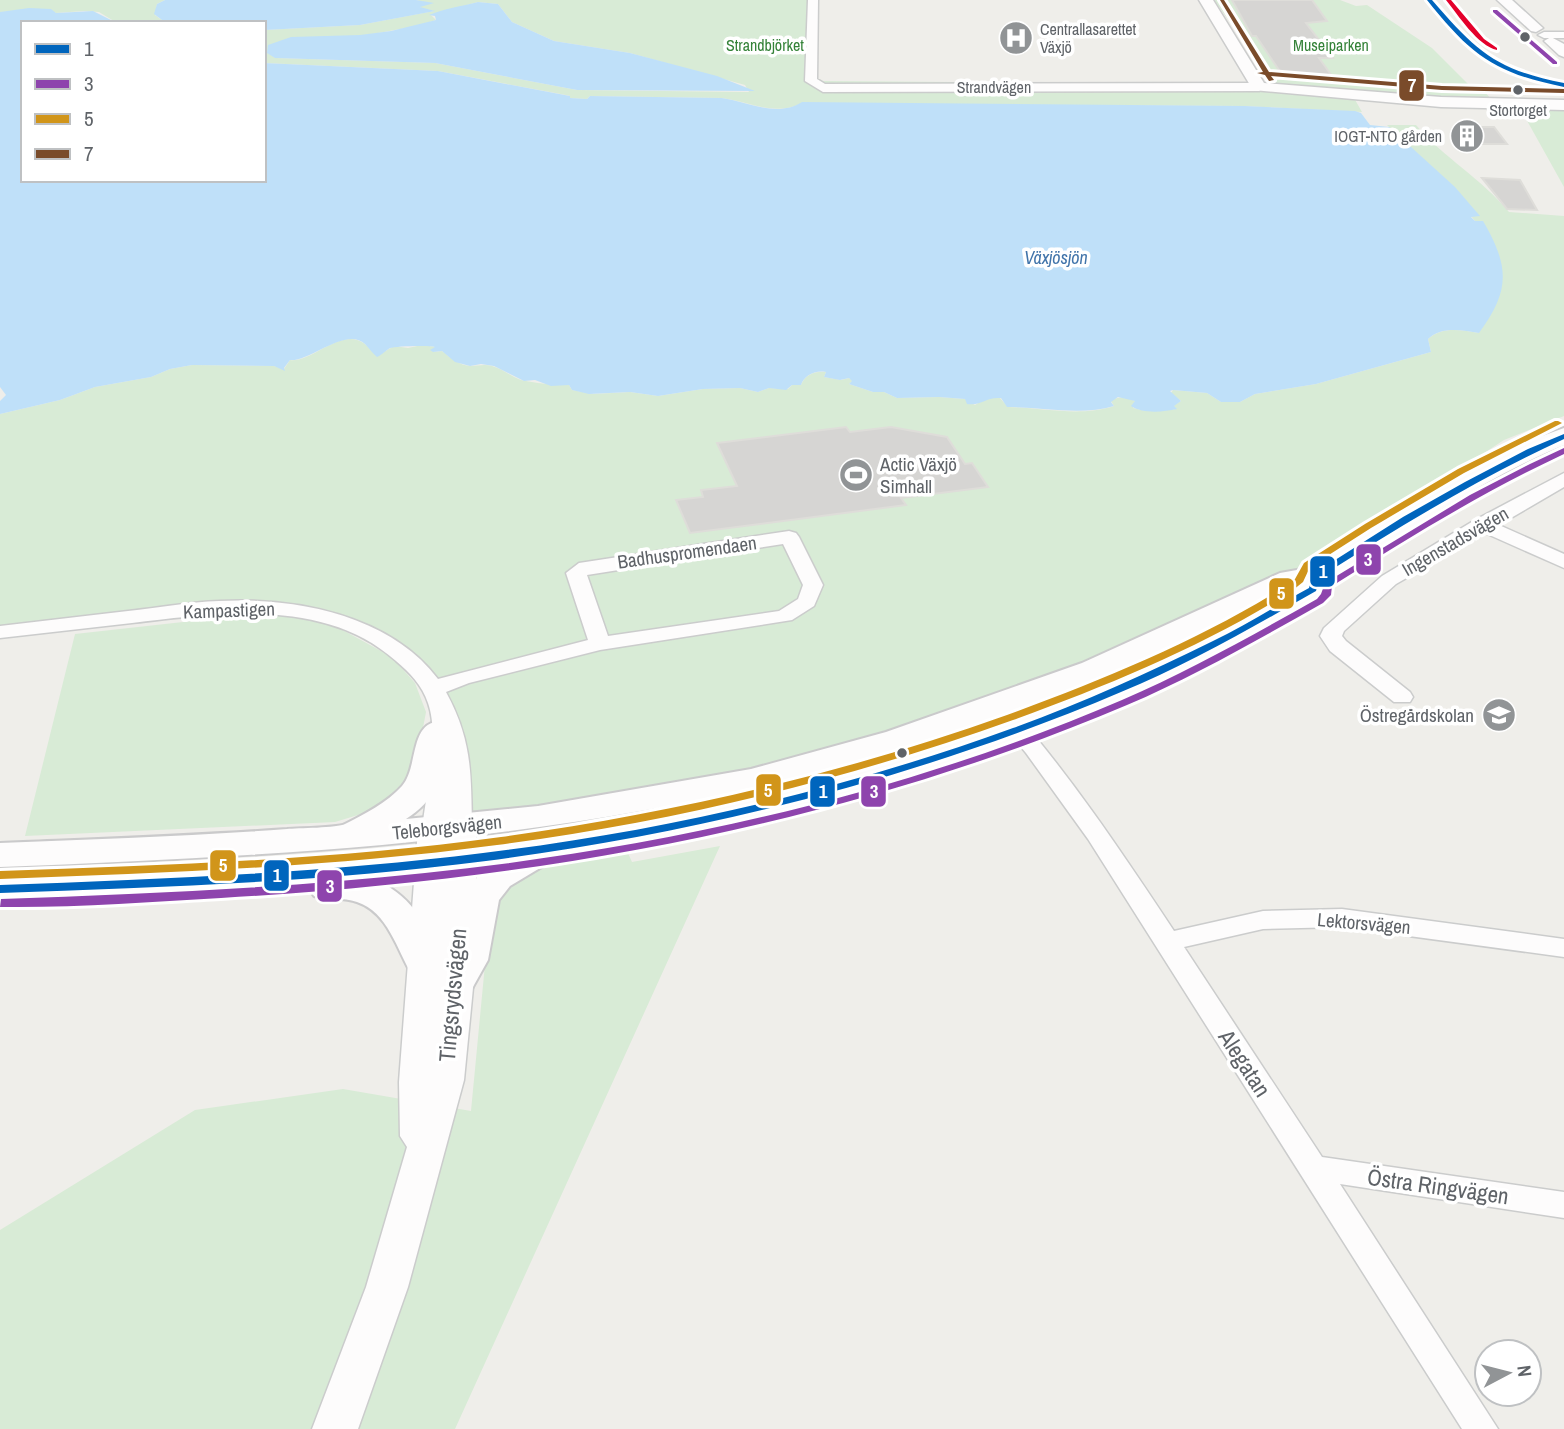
<svg xmlns="http://www.w3.org/2000/svg" width="1564" height="1429" font-family="'Archivo Narrow',sans-serif">
  <style>
    .green { fill: #d8ebd6; fill-rule: evenodd }
    .water { fill: #bfe0f9 }
    .building { fill: #d6d5d3; stroke: #deddd9; stroke-width: 2 }
    .lines { fill: none; stroke-linecap: round; stroke-linejoin: round }
    .minor-casing { stroke: #cbcccc; stroke-width: 3 }
    .tertiary-casing { stroke: #cbcccc; stroke-width: 3 }
    .secondary-casing { stroke: #cacacb; stroke-width: 4 }
    .minor { fill: #fdfcfc; fill-rule: evenodd }
    .tertiary { fill: #fdfcfc; fill-rule: evenodd }
    .secondary { fill: #fdfcfc; fill-rule: evenodd }
    .bus-1-casing { stroke: #fff; stroke-width: 6 }
    .bus-2-casing { stroke: #fff; stroke-width: 6 }
    .bus-3-casing { stroke: #fff; stroke-width: 6 }
    .bus-4-casing { stroke: #fff; stroke-width: 6 }
    .bus-5-casing { stroke: #fff; stroke-width: 6 }
    .bus-1 { fill: #0065bd; fill-rule: evenodd }
    .bus-2 { fill: #8e44ad; fill-rule: evenodd }
    .bus-3 { fill: #d1951a; fill-rule: evenodd }
    .bus-4 { fill: #7a4b2a; fill-rule: evenodd }
    .bus-5 { fill: #e4002b; fill-rule: evenodd }
    .bus-dot { fill: #5f6368; stroke: #fff; stroke-width: 2.5 }
    .labels { text-anchor: middle; dominant-baseline: central; stroke-width: 7; stroke-linejoin: round; paint-order: stroke }
    .far-poi-label { font-size: 16px; fill: #5f6368; stroke: #fff; text-anchor: start }
    .far-park-label { font-size: 16px; fill: #348238; stroke: #fff }
    .far-street-label { font-size: 16px; fill: #5f6368; stroke: #fff }
    .far-bus-label { font-size: 16px; fill: #5f6368; stroke: #fff }
    .far-water-label { font-size: 18px; font-style: italic; fill: #4174aa; stroke: #fff }
    .poi-label { font-size: 19px; fill: #5f6368; stroke: #fff; text-anchor: start }
    .street-label { font-size: 19px; fill: #5f6368; stroke: #fff }
    .near-street-label { font-size: 23px; fill: #5f6368; stroke: #fff }
    .line-badge { stroke: #fff; stroke-width: 2.5 }
    .badge-label { font-size: 19px; text-anchor: middle; font-weight: bold; fill: #fff }
  </style>
  <rect width="100%" height="100%" fill="#efeeea"/>
  <path class="green" d="M0,0H165L157,4L155,15L166,23H117L99,12L84,11L56,13C40,5 19,12 0,12Z
    M416,0H817L815,77L823,81L1223,84L1354,98L1362,112L1245,106L800,104C774,116 750,102 722,98L590,96L587,99L569,98L570,96L566,95L438,71L264,63V30L360,25L434,11L421,8L420,6L427,3ZM478,2L498,4L512,22L554,41L630,53L745,85L749,92L577,90L435,63L276,58L268,53L417,26L436,20L431,15Z
    M1214,0H1340L1356,6L1367,5L1432,48L1468,84L1479,85L1491,99L1340,93L1274,83Z
    M1520,108L1564,110V187Z
    M1387,125H1416C1444,158 1482,179 1509,212L1564,216V416L1504,440L1291,579L1093,670L753,780L434,829L433,689L358,629L254,606L0,632V414L60,400L95,387L151,377L170,369L192,365L274,366L284,369L290,360C313,363 341,326 365,344C369,347 373,353 377,356L394,346L408,348L422,345L436,347L433,352L442,351C450,357 459,366 471,366C478,366 484,364 492,366C503,369 510,376 521,380C533,383 556,385 569,385L572,390L593,394L630,392L658,396L703,389L740,388L758,392L769,388L788,389L792,385H801C805,375 814,371 826,372L824,377L841,380L849,378L853,381L849,384L873,392H884L897,398L939,397L965,399L975,405L986,398H1000L1008,407C1042,408 1081,417 1114,406L1111,401C1118,396 1127,397 1135,401L1133,408L1146,411L1176,409L1173,406L1181,401L1171,393L1173,390L1207,393L1221,402H1240L1255,394L1316,384L1431,352L1428,339C1442,326 1462,330 1479,333L1497,250L1483,222L1475,221L1471,216H1479Z
    M216,612L290,615L328,622L392,657L415,683L426,712L415,770L404,790L381,808L335,822L25,836L75,634L210,619Z
    M623,842L632,862L720,846L455,1429H0V1230L195,1110L343,1089L471,1111L490,912L527,861Z"/>
  <path class="water" d="M165,0H416L434,3L420,7L435,11L360,25L265,30L264,23H166L154,14L157,4Z
    M478,2L498,4L512,22L554,41L630,53L717,76L755,91L577,90L435,63L275,58L267,53L268,45L291,37L360,35L391,31L436,20L435,16L429,15C443,9 462,6 478,2Z
    M29,8L51,9L56,13L93,11L117,23H23V180H264V63L438,71L570,96V98L587,99L590,96L722,98C749,102 777,118 802,102L1245,106L1355,111L1361,113L1370,125L1389,127L1455,187L1480,216L1471,217L1475,221H1483C1510,267 1510,291 1479,333C1462,330 1441,326 1428,339L1431,352L1316,384L1255,394L1240,402H1221L1207,393L1173,390L1170,391L1181,401L1174,406L1177,409C1163,412 1143,414 1131,406L1135,401L1118,397L1111,402L1114,406C1081,416 1042,407 1007,407L1001,398C984,397 983,406 967,404L965,399L939,397L897,398L884,392H873L849,384L852,381L849,378L840,380L824,377L826,372C814,370 804,376 801,385H792L786,390L769,388L758,392L740,388L703,389L658,396L630,392L589,394L572,390L569,385L551,386L535,380L524,381L494,366L481,364L470,366L455,362L442,351L433,352L430,350L435,347C430,345 395,346 390,348C385,351 383,354 377,357C372,353 369,348 365,344C346,326 310,362 290,360L284,368L285,371L274,366L192,365L170,369L151,377L95,387L60,400L0,414V401L6,395L0,387V12Z"/>
  <path class="building" d="M1232,0H1312L1327,21L1306,23L1333,58H1319L1332,76H1283L1256,36H1252Z
    M1460,127H1494L1507,144H1475Z
    M1482,178L1520,180L1537,210L1507,209Z
    M846,427L850,432L891,427L947,437L965,464L972,463L988,487L901,498L906,505L690,533L676,500L703,497L701,490L737,486L717,443Z"/>
  <g class="lines">
    <g class="minor-casing">
      <path id="minor" d="M808,0H818L817,79L825,84L1259,83L1265,87L1259,91L823,92L805,81Z
        M1564,32V38H1544L1538,35L1544,32Z
        M1564,473V487L1499,525L1564,554V568L1485,533L1396,584L1344,631L1342,636L1346,641L1410,692L1413,697L1410,702H1394L1330,651L1320,636L1324,628L1382,576L1475,520Z
        M789,531L796,533L799,537L823,585L814,606L792,620L600,650L469,683L446,692C472,740 471,772 472,826L469,832L460,834L451,832L448,826V815L446,829L443,835L434,837L425,835L422,829C426,793 440,737 428,703C422,685 410,673 396,661C325,597 218,613 132,623C88,628 44,633 0,638V626C43,621 85,616 128,611C158,608 189,602 219,601C295,597 390,615 438,679L588,640L566,573L579,563ZM783,544L803,585L798,599L779,611L608,636L587,575Z
        M997,699L1005,701C1069,773 1121,851 1174,931L1263,911L1342,909L1564,939V957L1342,927L1263,929L1184,947L1322,1157L1564,1192V1218L1340,1184L1498,1429H1462L1088,839L1026,753L986,706L989,701Z"/>
    </g>
    <g class="tertiary-casing">
      <path id="tertiary" d="M1199,0H1213L1264,83L1441,97L1564,100V110L1441,107L1253,90Z
        M1497,0H1512L1543,28L1536,32L1531,31Z
        M1551,37L1564,44V57L1559,55L1544,41Z
        M460,816L471,819L476,826V957L464,1080L408,1287L358,1429H312L366,1287L407,1147L400,1136L399,1082L418,829L423,822L434,818L446,823L449,819Z"/>
    </g>
    <g class="secondary-casing">
      <path id="secondary" d="M1564,428V445C1480,480 1403,534 1327,582L1319,584L1325,591L1321,597C1261,631 1200,664 1138,692C951,776 750,824 549,859L545,865L510,886L499,900L488,960L469,994L455,998L441,994L435,984L442,971L440,975L426,979L412,975C397,950 388,912 357,902C343,897 328,900 314,896L308,887L0,902V876C153,871 306,866 457,848C744,814 1024,735 1278,596C1220,623 1162,653 1103,677C992,723 874,761 757,790C719,799 679,804 640,811C428,849 214,858 0,867V843C96,839 191,836 287,829C297,828 338,828 345,824C363,815 388,802 402,786C421,764 406,711 454,723L459,730C435,764 450,791 406,819L538,806L751,769L886,732L1082,663L1280,573L1308,568L1414,502L1518,445ZM483,869L462,898L446,965C429,931 414,896 377,881Z"/>
    </g>
    <use href="#minor" class="minor"/>
    <use href="#tertiary" class="tertiary"/>
    <use href="#secondary" class="secondary"/>
    <g class="bus-1-casing">
      <path id="bus-1" d="M1427,0H1432C1476,51 1496,70 1564,83V87C1494,73 1471,55 1427,0Z
        M1564,434V439C1479,478 1399,527 1320,577L1316,591C1253,627 1189,664 1121,692C919,778 705,832 486,861C325,882 162,887 0,893V885C161,879 323,873 483,853C664,831 843,790 1013,728C1082,703 1148,673 1213,641C1246,625 1277,605 1309,588L1313,574L1403,517L1465,482L1528,449Z"/>
    </g>
    <g class="bus-2-casing">
      <path id="bus-2" d="M1493,10H1497L1557,62V64H1553L1493,12Z
        M1564,448V454C1483,492 1408,538 1332,586L1331,595L1323,603C1259,639 1195,676 1127,705C836,828 536,880 221,898C147,902 73,908 0,907L1,899C143,894 284,888 425,873C664,848 901,795 1122,700C1189,671 1253,635 1317,599L1321,594L1325,583L1470,495L1530,464Z"/>
    </g>
    <g class="bus-3-casing">
      <path id="bus-3" d="M1555,421H1558L1562,423L1464,473L1371,528L1310,567L1303,582L1293,590C1206,645 1109,685 1013,720C846,780 672,822 497,845C332,867 166,873 0,879V871C167,865 335,860 501,837C673,813 843,774 1007,715C1103,680 1200,640 1286,586L1295,579L1304,563L1365,524L1458,469Z"/>
    </g>
    <g class="bus-4-casing">
      <path id="bus-4" d="M1220,0H1224L1269,72L1442,86L1564,89V93L1442,90L1271,76L1274,80L1269,81L1265,75L1257,73L1263,72Z"/>
    </g>
    <g class="bus-5-casing">
      <path id="bus-5" d="M1446,0H1451L1484,39L1497,48V50C1478,46 1458,15 1446,0Z"/>
    </g>
    <use href="#bus-1" class="bus-1"/>
    <use href="#bus-2" class="bus-2"/>
    <use href="#bus-3" class="bus-3"/>
    <use href="#bus-4" class="bus-4"/>
    <use href="#bus-5" class="bus-5"/>
  </g>
  <defs>
    <g id="hospital-disc" transform="scale(1.75)"><circle r="9.5" fill="#919496" stroke="#fff"/><path d="M-5-5h3v3.5h4V-5h3V5h-3V1.5h-4V5h-3Z" fill="#fff"/></g>
    <g id="building-disc" transform="scale(1.75)"><circle r="9.5" fill="#919496" stroke="#fff"/><path d="M-4-6H4V6H1V3H-1V6H-4ZM-2.5-4.3h1.7v1.8h-1.7ZM.8-4.3h1.7v1.8H.8ZM-2.5-1h1.7V.8h-1.7ZM.8-1h1.7V.8H.8Z" fill="#fff"/></g>
    <g id="stadium-disc" transform="scale(1.75)"><circle r="9.5" fill="#919496" stroke="#fff"/><path d="M0-5a6.5 5 0 1 0 0 10a6.5 5 0 1 0 0-10ZM-3.5-1.8h7v3.6h-7Z" fill="#fff"/></g>
    <g id="school-disc" transform="scale(1.75)"><circle r="9.5" fill="#919496" stroke="#fff"/><path d="M0-5L7-2L0 1L-7-2ZM-4 1L0 2.5L4 1V4Q0 6-4 4Z" fill="#fff"/></g>
  </defs>
  <g fill-rule="evenodd">
    <use href="#hospital-disc" x="1016" y="38"/>
    <use href="#building-disc" x="1467" y="136"/>
    <use href="#stadium-disc" x="856" y="475"/>
    <use href="#school-disc" x="1499" y="715"/>
  </g>
  <g class="bus-dot">
    <circle cx="1525" cy="37" r="6"/>
    <circle cx="1518" cy="90" r="6"/>
    <circle cx="902" cy="753" r="6"/>
  </g>
  <g class="labels">
    <g class="far-poi-label">
      <text x="1040" y="29">Centrallasarettet<tspan x="1040" dy="18">Växjö</tspan></text>
      <text x="1442" y="136" text-anchor="end">IOGT-NTO gården</text>
    </g>
    <g class="far-park-label">
      <text x="765" y="45">Strandbjörket</text>
      <text x="1331" y="45">Museiparken</text>
    </g>
    <g class="far-street-label">
      <text x="994" y="87">Strandvägen</text>
    </g>
    <g class="far-bus-label">
      <text x="1518" y="110">Stortorget</text>
    </g>
    <g class="far-water-label">
      <text x="1056" y="257">Växjösjön</text>
    </g>
    <g class="poi-label">
      <text x="880" y="464">Actic Växjö<tspan x="880" dy="22">Simhall</tspan></text>
      <text x="1474" y="715" text-anchor="end">Östregårdskolan</text>
    </g>
    <g class="street-label">
      <text transform="translate(1455 541) rotate(-30)">Ingenstadsvägen</text>
      <text transform="translate(687 552) rotate(-8)">Badhuspromendaen</text>
      <text transform="translate(229 610) rotate(-2)">Kampastigen</text>
      <text transform="translate(447 827) rotate(-6)">Teleborgsvägen</text>
      <text transform="translate(1364 923) rotate(5)">Lektorsvägen</text>
    </g>
    <g class="near-street-label">
      <text transform="translate(452 995) rotate(-85)">Tingsrydsvägen</text>
      <text transform="translate(1245 1063) rotate(57)">Alegatan</text>
      <text transform="translate(1438 1186) rotate(8)">Östra Ringvägen</text>
    </g>
  </g>
  <g class="line-badge">
    <rect x="1398" y="69" width="27" height="33" rx="7" fill="#7a4b2a"/>
    <rect x="1355" y="543" width="27" height="33" rx="7" fill="#8e44ad"/>
    <rect x="1309" y="555" width="27" height="33" rx="7" fill="#0065bd"/>
    <rect x="1268" y="577" width="27" height="33" rx="7" fill="#d1951a"/>
    <rect x="755" y="773" width="27" height="34" rx="7" fill="#d1951a"/>
    <rect x="860" y="775" width="27" height="33" rx="7" fill="#8e44ad"/>
    <rect x="809" y="775" width="27" height="33" rx="7" fill="#0065bd"/>
    <rect x="209" y="849" width="28" height="33" rx="7" fill="#d1951a"/>
    <rect x="263" y="859" width="27" height="33" rx="7" fill="#0065bd"/>
    <rect x="316" y="869" width="27" height="34" rx="7" fill="#8e44ad"/>
  </g>
  <g class="badge-label">
    <text x="1412" y="92">7</text>
    <text x="1368" y="566">3</text>
    <text x="1323" y="578">1</text>
    <text x="1281" y="600">5</text>
    <text x="768" y="797">5</text>
    <text x="874" y="798">3</text>
    <text x="823" y="798">1</text>
    <text x="223" y="872">5</text>
    <text x="277" y="882">1</text>
    <text x="330" y="893">3</text>
  </g>
  <rect x="21" y="21" width="245" height="161" fill="#ffffff" stroke="#bfc1c3" stroke-width="2"/>
  <rect x="35" y="44" width="35" height="10" fill="#0065bd" stroke="#bfc1c3" stroke-width="2"/>
  <text x="84" y="56" font-size="21" fill="#5f6368">1</text>
  <rect x="35" y="79" width="35" height="10" fill="#8e44ad" stroke="#bfc1c3" stroke-width="2"/>
  <text x="84" y="91" font-size="21" fill="#5f6368">3</text>
  <rect x="35" y="114" width="35" height="10" fill="#d1951a" stroke="#bfc1c3" stroke-width="2"/>
  <text x="84" y="126" font-size="21" fill="#5f6368">5</text>
  <rect x="35" y="149" width="35" height="10" fill="#7a4b2a" stroke="#bfc1c3" stroke-width="2"/>
  <text x="84" y="161" font-size="21" fill="#5f6368">7</text>
  <g transform="translate(1508 1373) rotate(83)"><circle r="33" fill="#ffffff" stroke="#bfc1c3" stroke-width="2"/>
  <path d="M0-5L12 26L0 18L-12 26Z" fill="#919496"/>
  <text y="-10" font-size="19" font-weight="bold" text-anchor="middle" fill="#5f6368">N</text>
  </g>
</svg>
